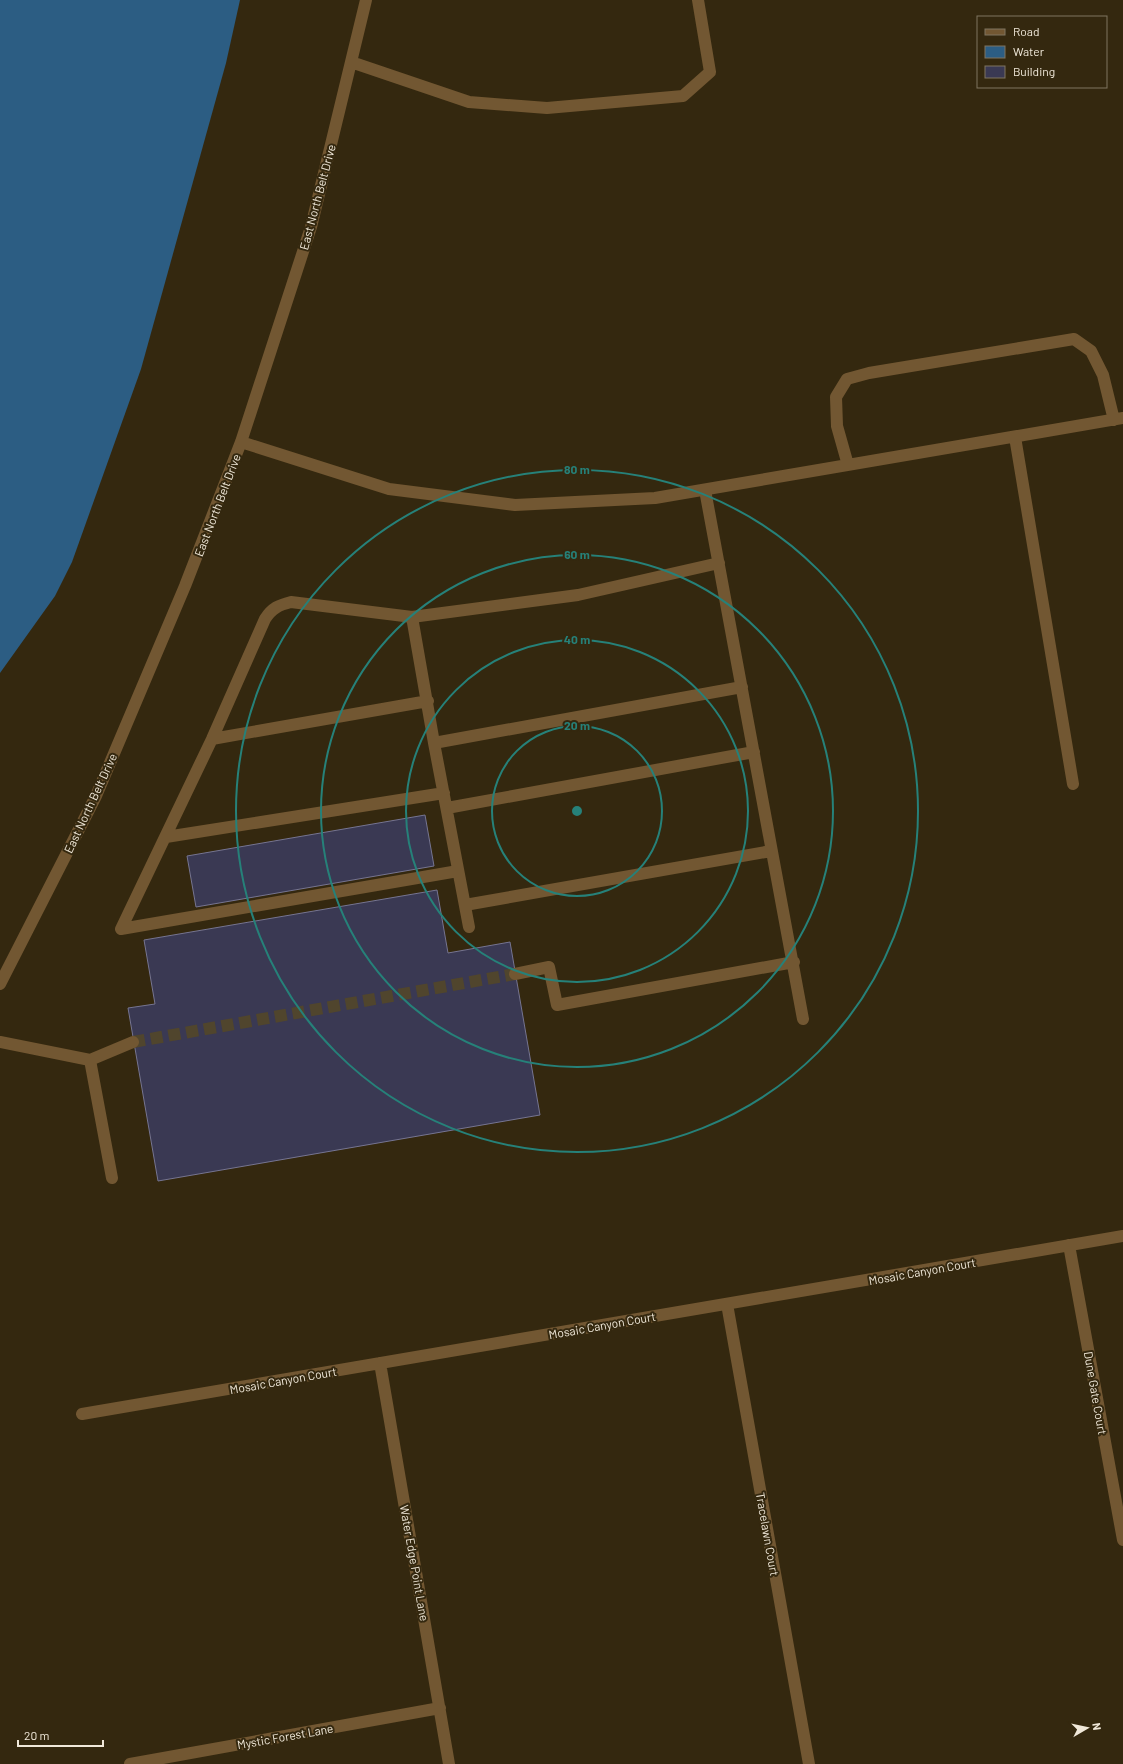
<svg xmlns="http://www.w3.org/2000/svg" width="1123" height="1764" font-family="Barlow,sans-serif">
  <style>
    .water { fill: #2c5d83 }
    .building { fill: #3a3953; stroke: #767591 }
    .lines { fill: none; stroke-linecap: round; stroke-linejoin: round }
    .minor-tunnel { stroke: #50452d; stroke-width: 12; stroke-dasharray: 12 6; stroke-linecap: butt }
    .minor { stroke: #725732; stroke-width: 12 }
    .ring { fill: none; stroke: #268179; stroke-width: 2 }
    .labels { text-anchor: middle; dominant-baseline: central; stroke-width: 4; stroke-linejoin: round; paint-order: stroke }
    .street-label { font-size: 12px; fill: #f0e8d9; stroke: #34280f }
    .centre { fill: #268179; stroke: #34280f; stroke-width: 2 }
    .ring-label { font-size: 12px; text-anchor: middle; font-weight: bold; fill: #268179; stroke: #34280f; stroke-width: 4; stroke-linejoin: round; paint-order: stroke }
  </style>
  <rect width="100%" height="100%" fill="#34280f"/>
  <path class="water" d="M0,0H240L226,63L141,369L72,562L55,596L0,673Z"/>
  <path class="building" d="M425,815L434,866L196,907L187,856Z
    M437,890L448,953L510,942L540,1115L158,1181L128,1008L155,1004L144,940Z"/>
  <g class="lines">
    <path class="minor-tunnel" d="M133,1042L515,974"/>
    <path class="minor" d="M351,62L469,102L547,108L683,96L710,72L698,0
      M1015,437L1073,784
      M241,442L389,489L515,505L655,498L1123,418
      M848,465L837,426L836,397L847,379L869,373L1074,339L1091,351L1103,375L1114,420
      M705,490L803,1019
      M412,617L434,743L469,927
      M212,739L428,701
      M434,743L742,687
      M447,808L754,752
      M166,837L444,793
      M465,905L771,851
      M121,929L212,739L265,619C272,608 279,605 291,602L412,617L578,595L719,563
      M121,929L458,871
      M515,974L549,967L557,1005L794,962
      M0,984L96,796L185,586L241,442L311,227L366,0
      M0,1042L90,1060L112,1178
      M90,1060L133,1042
      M1069,1245L1123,1540
      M727,1304L809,1764
      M380,1363L449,1764
      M82,1414L1123,1236
      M130,1764L440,1708"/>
  </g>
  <g class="ring">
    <circle cx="577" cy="811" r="85"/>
    <circle cx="577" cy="811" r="171"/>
    <circle cx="577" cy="811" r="256"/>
    <circle cx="577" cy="811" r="341"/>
  </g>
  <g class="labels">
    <g class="street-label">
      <text transform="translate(317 197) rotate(-75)">East North Belt Drive</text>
      <text transform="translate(217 505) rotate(-69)">East North Belt Drive</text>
      <text transform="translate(90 803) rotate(-65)">East North Belt Drive</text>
      <text transform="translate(922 1271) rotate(-10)">Mosaic Canyon Court</text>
      <text transform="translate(602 1325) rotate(-10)">Mosaic Canyon Court</text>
      <text transform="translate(283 1380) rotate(-10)">Mosaic Canyon Court</text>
      <text transform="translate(1096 1393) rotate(80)">Dune Gate Court</text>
      <text transform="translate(768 1534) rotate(80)">Tracelawn Court</text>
      <text transform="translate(415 1563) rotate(80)">Water Edge Point Lane</text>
      <text transform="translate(285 1736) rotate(-10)">Mystic Forest Lane</text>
    </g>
  </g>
  <circle cx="577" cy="811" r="6" class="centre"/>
  <g class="ring-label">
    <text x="577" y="474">80 m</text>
    <text x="577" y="559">60 m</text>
    <text x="577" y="644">40 m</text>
    <text x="577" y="730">20 m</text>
  </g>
  <rect x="977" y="16" width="130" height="72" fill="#34280f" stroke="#7f7560"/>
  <rect x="985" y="29" width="20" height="6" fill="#725732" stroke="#7f7560"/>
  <text x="1013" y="36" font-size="12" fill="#f0e8d9">Road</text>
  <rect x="985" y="46" width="20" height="12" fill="#2c5d83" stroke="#7f7560"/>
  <text x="1013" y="56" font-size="12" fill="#f0e8d9">Water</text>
  <rect x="985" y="66" width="20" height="12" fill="#3a3953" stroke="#7f7560"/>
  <text x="1013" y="76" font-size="12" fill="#f0e8d9">Building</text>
  <g transform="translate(1087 1728) rotate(81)" stroke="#34280f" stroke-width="3" paint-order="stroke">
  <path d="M0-3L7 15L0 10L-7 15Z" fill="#f0e8d9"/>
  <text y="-6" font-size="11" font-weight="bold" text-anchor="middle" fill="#f0e8d9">N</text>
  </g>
  <path d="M18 1740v6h85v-6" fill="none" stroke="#f0e8d9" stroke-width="2"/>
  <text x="24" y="1740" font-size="12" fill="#f0e8d9" stroke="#34280f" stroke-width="3" paint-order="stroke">20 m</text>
</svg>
